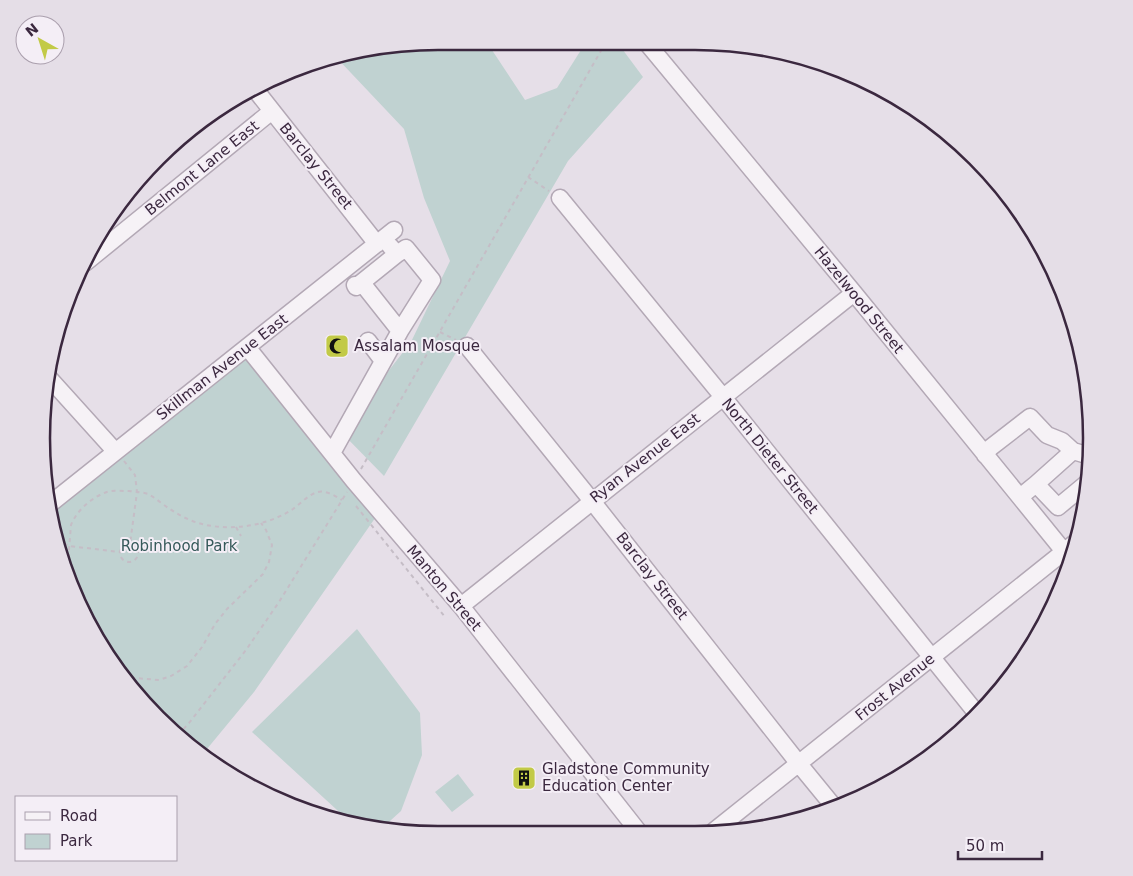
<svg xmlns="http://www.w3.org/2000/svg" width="1133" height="876" font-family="'DejaVu Sans',sans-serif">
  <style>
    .green { fill: #c0d2d1 }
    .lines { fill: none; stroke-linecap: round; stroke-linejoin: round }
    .minor-casing { stroke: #b3a8b5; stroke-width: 19 }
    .path { stroke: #c5bdc6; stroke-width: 2; stroke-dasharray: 4 4; stroke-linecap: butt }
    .minor { stroke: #f6f2f6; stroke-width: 16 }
    .labels { text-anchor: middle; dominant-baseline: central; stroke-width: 4; stroke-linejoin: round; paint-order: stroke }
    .street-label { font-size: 15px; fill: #3b283f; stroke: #f4eef6 }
    .poi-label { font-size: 15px; fill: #3b283f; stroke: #f4eef6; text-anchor: start }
    .park-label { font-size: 15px; fill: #36595a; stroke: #f4eef6 }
    .rim { fill: none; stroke: #3b283f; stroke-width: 2.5 }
  </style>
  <rect width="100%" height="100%" fill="#e6dfe8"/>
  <path class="green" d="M438,41H486L525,100L557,88L586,42H617L643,77L568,161L384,476L341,432L411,342L450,261L424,198L404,129L334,55Z
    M247,347L380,511L254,692L202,755L157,718L108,658L62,565L50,504Z
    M357,629L420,713L422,755L401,811L380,830L349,821L252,732Z
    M458,774L474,795L452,812L435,792Z"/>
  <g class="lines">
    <g class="minor-casing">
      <path id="minor" d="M646,42L854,293L1071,560
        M254,88L377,244
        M560,198L723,397L978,715
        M85,263L272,111
        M362,283L400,331L432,280L406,248L397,254
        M355,285L356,287L397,254L390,246
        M368,341L383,361
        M467,346L592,501L799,764L835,808
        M247,347L354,481L461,606L638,831
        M50,379L115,451
        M332,453L400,331
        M985,455L990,448L1030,417L1047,435L1062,441L1073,451L1090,456
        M1036,484L1073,451
        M1020,497L1036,484L1058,507L1087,483
        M50,504L394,230
        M461,606L854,293
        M714,831L1076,542"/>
    </g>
    <path class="path" d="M528,177L549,191
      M440,332L456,340
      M124,461L135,475L137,492L130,544
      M361,469L606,42
      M356,506L445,617
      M236,527L241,536
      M57,539L69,546L120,552
      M120 553a9 9 0 1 1 18 0a9 9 0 1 1-18 0Z
      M67,574L71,525C77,510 92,497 107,492C114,490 122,491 129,491C136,492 142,492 148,494C156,498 163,505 170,509C183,518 197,524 212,526C240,530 270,524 293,509C300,504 309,494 318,492C326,490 335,496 342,500
      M123,677L159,680L171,676L187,666L202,647L215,624L227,609L263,574L269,562L272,545L266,530L261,523
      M178,735L189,723L246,650L279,602L347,492"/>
    <use href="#minor" class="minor"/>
  </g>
  <defs>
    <g id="mosque-square" transform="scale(1.25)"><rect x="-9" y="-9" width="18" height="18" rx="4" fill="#c2ca47" stroke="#f4eef6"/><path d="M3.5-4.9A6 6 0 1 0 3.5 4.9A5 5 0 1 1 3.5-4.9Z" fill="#111"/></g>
    <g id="building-square" transform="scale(1.25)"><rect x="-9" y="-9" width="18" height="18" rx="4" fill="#c2ca47" stroke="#f4eef6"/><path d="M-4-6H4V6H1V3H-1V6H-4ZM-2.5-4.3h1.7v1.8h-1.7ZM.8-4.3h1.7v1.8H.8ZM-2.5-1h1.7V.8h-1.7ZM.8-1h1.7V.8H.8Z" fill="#111"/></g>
  </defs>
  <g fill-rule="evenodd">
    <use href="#mosque-square" x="337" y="346"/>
    <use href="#building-square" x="524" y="778"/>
  </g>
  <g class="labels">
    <g class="street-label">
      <text transform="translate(316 166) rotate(51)">Barclay Street</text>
      <text transform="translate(202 168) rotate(-39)">Belmont Lane East</text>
      <text transform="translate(859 300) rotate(51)">Hazelwood Street</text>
      <text transform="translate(222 367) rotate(-38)">Skillman Avenue East</text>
      <text transform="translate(770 456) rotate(51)">North Dieter Street</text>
      <text transform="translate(645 458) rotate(-38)">Ryan Avenue East</text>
      <text transform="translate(652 576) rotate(52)">Barclay Street</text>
      <text transform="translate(444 588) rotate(50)">Manton Street</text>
      <text transform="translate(895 687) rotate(-39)">Frost Avenue</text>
    </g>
    <g class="poi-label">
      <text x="354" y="346">Assalam Mosque</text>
      <text x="542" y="769">Gladstone Community<tspan x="542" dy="17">Education Center</tspan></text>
    </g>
    <g class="park-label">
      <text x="179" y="546">Robinhood Park</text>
    </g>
  </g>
  <path d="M0 0H1133V876H0ZM438 50H695A388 388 0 0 1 1083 438V438A388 388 0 0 1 695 826H438A388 388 0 0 1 50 438V438A388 388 0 0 1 438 50Z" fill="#e5dee7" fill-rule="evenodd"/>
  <path class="rim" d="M438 50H695A388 388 0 0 1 1083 438V438A388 388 0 0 1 695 826H438A388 388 0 0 1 50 438V438A388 388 0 0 1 438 50Z"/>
  <rect x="15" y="796" width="162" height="65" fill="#f4eef6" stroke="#aa9fad"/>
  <rect x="25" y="812" width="25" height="8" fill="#f6f2f6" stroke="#aa9fad"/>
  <text x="60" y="821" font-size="15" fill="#3b283f">Road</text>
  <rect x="25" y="834" width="25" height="15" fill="#c0d2d1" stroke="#aa9fad"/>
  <text x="60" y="846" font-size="15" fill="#3b283f">Park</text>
  <g transform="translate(40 40) rotate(321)"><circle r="24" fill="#f4eef6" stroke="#aa9fad"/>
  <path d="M0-4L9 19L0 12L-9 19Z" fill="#c2ca47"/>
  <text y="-8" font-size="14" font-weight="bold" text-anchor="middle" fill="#3b283f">N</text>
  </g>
  <path d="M958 851v8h84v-8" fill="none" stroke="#3b283f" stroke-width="2.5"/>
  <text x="966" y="851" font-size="15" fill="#3b283f" stroke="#f4eef6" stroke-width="4" paint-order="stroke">50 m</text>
</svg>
